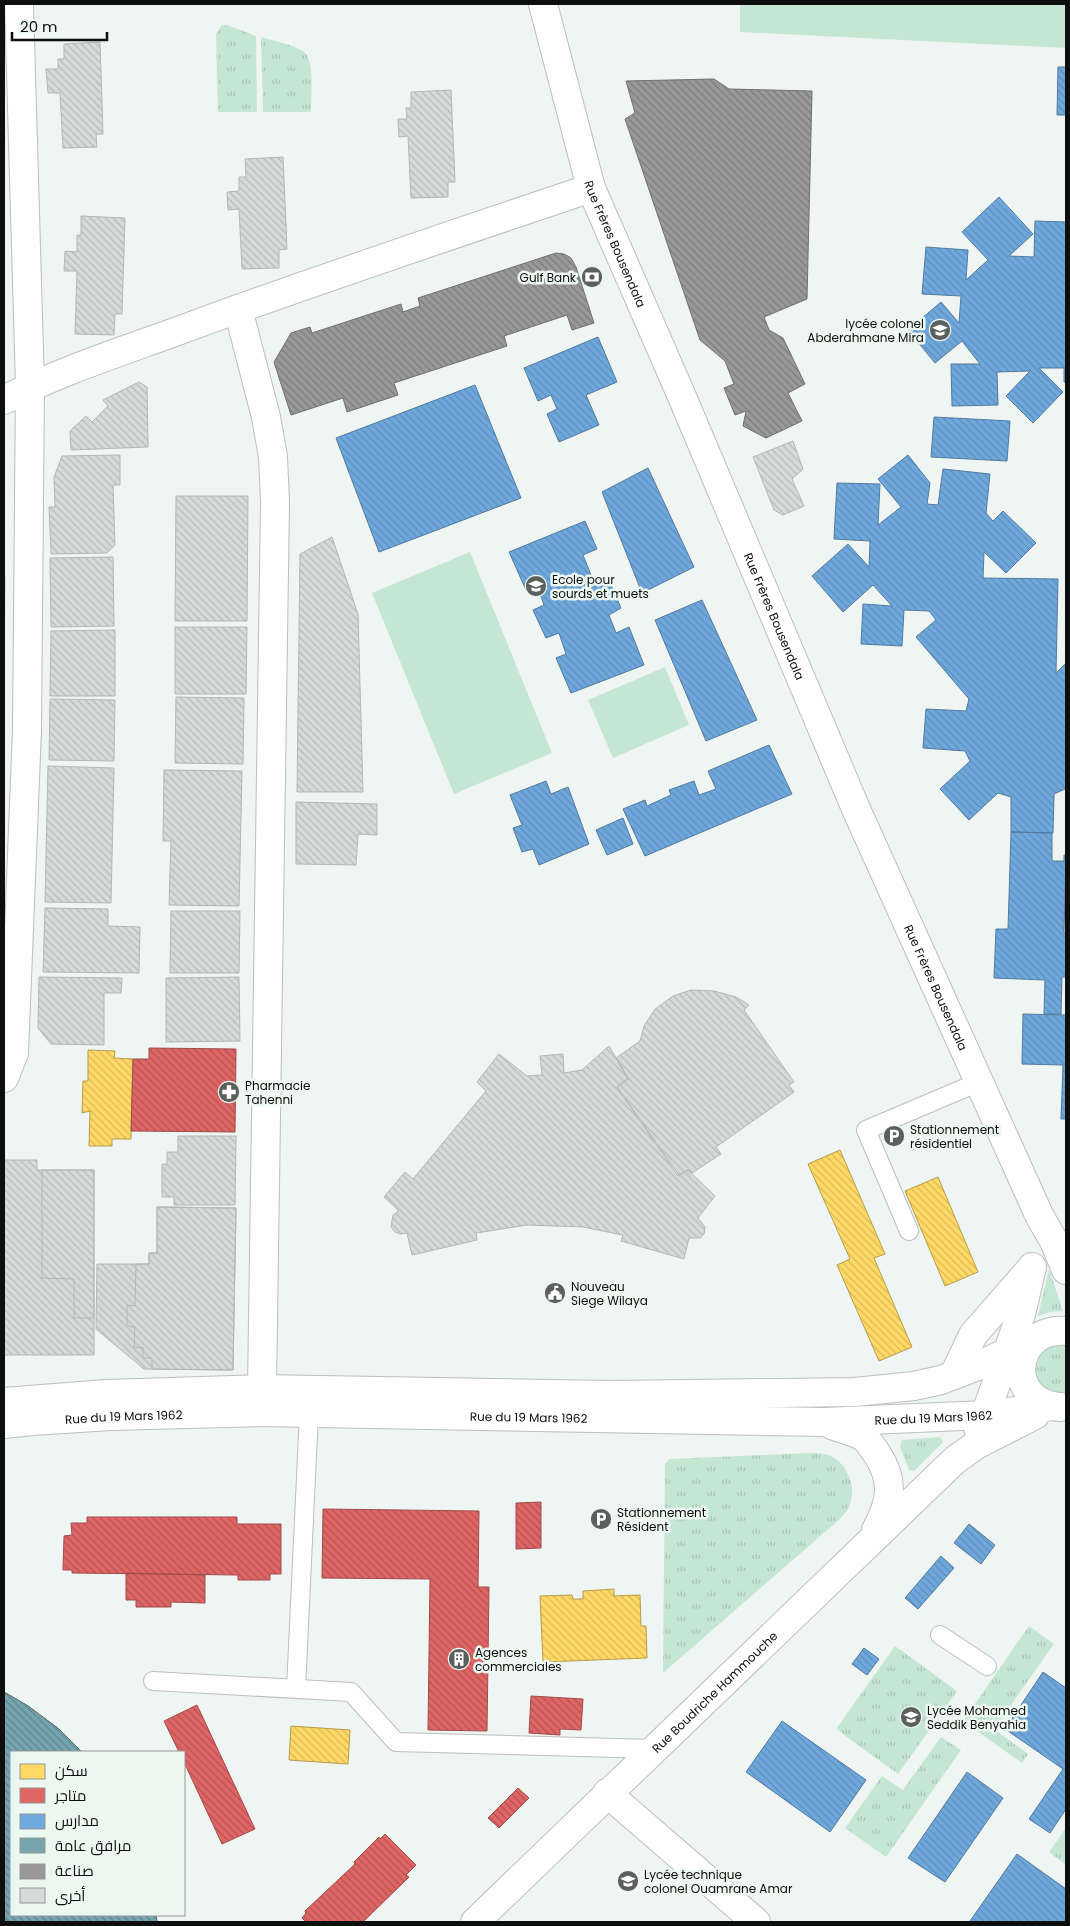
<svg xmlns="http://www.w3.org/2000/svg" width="1070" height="1926" font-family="Poppins,Cairo,sans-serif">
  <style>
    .grass { fill: url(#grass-tufts) }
    .pitch { fill: #c6e6d4 }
    .homes { fill: url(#homes-back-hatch); stroke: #b69c4b }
    .shops { fill: url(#shops-back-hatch); stroke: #a04c4b }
    .schools { fill: url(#schools-back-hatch); stroke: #517a9e }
    .public { fill: url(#public-back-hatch); stroke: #56787e }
    .industry { fill: url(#industry-back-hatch); stroke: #6f706f }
    .building { fill: url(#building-back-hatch); stroke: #b3b7b5 }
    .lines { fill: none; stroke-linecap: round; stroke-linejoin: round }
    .service-casing { stroke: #bbbfbd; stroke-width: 20 }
    .minor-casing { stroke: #bbbfbd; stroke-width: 30 }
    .service { stroke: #fdfefd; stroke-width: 18 }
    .minor { stroke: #fdfefd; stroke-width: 28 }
    .labels { text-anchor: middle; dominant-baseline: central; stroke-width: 5; stroke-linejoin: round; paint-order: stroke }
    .street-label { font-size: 12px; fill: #0c0f0d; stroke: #edf7f1 }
    .poi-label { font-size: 12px; fill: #0c0f0d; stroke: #edf7f1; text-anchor: start }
  </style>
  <defs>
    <pattern id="grass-tufts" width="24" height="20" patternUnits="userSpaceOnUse" patternTransform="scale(1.25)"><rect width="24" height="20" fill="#c6e6d4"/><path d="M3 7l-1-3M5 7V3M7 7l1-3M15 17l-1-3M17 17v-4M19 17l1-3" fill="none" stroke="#a9c4b5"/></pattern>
    <pattern id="homes-back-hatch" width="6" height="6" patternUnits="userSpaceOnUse" patternTransform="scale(1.25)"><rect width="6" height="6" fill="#ffd966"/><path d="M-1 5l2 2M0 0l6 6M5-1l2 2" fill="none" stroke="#d9b957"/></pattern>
    <pattern id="shops-back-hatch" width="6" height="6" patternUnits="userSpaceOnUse" patternTransform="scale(1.25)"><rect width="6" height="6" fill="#e06666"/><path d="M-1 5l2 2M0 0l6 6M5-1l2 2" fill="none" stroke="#b45252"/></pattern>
    <pattern id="schools-back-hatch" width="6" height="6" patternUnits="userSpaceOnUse" patternTransform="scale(1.25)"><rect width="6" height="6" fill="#6fa8dc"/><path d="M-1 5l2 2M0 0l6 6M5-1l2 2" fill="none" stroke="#5f8fbc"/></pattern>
    <pattern id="public-back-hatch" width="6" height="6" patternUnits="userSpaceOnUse" patternTransform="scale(1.25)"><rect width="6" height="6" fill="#76a5af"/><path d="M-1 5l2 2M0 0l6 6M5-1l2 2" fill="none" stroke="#5f858d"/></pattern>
    <pattern id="industry-back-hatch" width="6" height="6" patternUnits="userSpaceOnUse" patternTransform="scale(1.25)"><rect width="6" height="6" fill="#999"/><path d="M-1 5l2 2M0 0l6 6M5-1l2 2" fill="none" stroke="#7b7b7b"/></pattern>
    <pattern id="building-back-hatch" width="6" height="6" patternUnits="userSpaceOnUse" patternTransform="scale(1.25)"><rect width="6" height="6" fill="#d6dad8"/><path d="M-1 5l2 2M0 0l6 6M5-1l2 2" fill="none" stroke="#b6bab8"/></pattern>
  </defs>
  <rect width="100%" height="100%" fill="#eff5f2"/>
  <path class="grass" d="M222,25H227L256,36L257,112H218L216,34Z
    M261,37C273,41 298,45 306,54C314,63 311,99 311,112H263Z
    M1049,1269L1063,1311L1050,1312L1038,1316Z
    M1053,1345L1066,1346V1391L1065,1392C1033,1395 1025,1359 1053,1345Z
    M940,1437L943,1442L914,1471L909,1470L900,1446L902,1440Z
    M810,1453C818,1453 826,1453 833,1457C849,1467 857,1489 849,1506C848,1511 843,1515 840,1519L663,1673L665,1464L669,1459Z
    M1029,1626L1054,1644L994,1729L1028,1754L1022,1763L963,1721Z
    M895,1646L957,1691L898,1774L836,1729Z
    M941,1737L961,1750L886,1857L845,1828L882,1776L903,1790Z
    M1066,1828V1865L1049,1852Z"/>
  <path class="pitch" d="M740,4H1066V48L740,32Z
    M470,552L552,753L454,794L372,593Z
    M665,667L689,725L613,758L588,700Z"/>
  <path class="homes" d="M88,1050L115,1051L114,1058L133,1059L131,1139H112V1146H89L90,1111L82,1113L83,1081H88Z
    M840,1150L885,1254L874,1258L912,1347L879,1361L837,1265L850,1259L808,1164Z
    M938,1177L978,1272L945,1286L905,1191Z
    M614,1589V1596L640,1595L641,1626H646L647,1658L543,1662L540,1596L572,1595L573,1599H583V1591Z
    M291,1726L350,1730L348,1764L289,1760Z"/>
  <path class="shops" d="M149,1048L236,1049L235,1132L131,1131L133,1059H149Z
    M541,1502V1548L516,1549V1503Z
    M323,1509L479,1511L478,1587H489L487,1731L428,1730L430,1579L322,1578Z
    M87,1517H237V1524H281V1574H270V1580H238V1575L72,1573V1570H63L64,1536L72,1535L71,1523H87Z
    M126,1573L205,1575V1603L171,1602V1607H136V1600H126Z
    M4,1692L28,1706L59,1729L82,1752H11V1915H156L157,1922H4Z
    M531,1696L583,1699L581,1730L560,1729V1735L529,1733Z
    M197,1705L255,1829L222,1844L184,1762V1752H179L164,1721Z
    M518,1788L529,1798L499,1828L488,1818Z
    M385,1834L416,1865L406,1875L409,1877L363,1922H306L302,1918L306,1913L305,1911L355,1864L354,1862L379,1837L380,1839Z"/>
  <path class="schools" d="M1058,67H1066V115H1057Z
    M999,197L1033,234L1009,256L1034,257L1035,221L1066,222V382H1064V368H1039L1063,392L1033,423L1006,396L1030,371L997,372L998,405L952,406L951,364H980L962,341L935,363L908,330L941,302L959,323L961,296L922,294L926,247L968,250L966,280L988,260L962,232Z
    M598,337L617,382L586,395L599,425L559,442L547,414L557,409L551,395L538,401L524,368Z
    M475,385L521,498L379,552L336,438Z
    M934,417L1010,421L1007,461L931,457Z
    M908,455L930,483L927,504L938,505L943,469L990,474L986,513L993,521L1003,511L1036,543L1006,573L984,552L983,578L1058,579L1056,673L1066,663V791L1065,789L1054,794L1053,833L1011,832V797L998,793L969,820L940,789L970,761L965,751L923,748L926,709L966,711L969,699L916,637L936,620L929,611L904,610L902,646L861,644L863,604L892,606L873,585L843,612L812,576L848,544L869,567L870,541L834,539L837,483L880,484L878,525L901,507L878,479Z
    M648,468L694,567L642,593L602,492Z
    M585,521L597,549L583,555L595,585L608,578L621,608L609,615L616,633L629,627L644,665L571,693L556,658L566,654L559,633L546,638L533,610L544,605L537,585L526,590L509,552Z
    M702,600L757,720L706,741L655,620Z
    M769,745L792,794L645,856L623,809L645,800L647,806L671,795L669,790L694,781L699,795L716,789L708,771Z
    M546,781L551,794L568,787L589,844L539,865L533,849L522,852L513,828L522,825L510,795Z
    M623,818L633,844L607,855L596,830Z
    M1011,832L1052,833V861H1064V855H1066L1064,933H1066V977H1062L1061,1014H1044L1045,980L994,978L996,929H1008Z
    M1023,1014L1066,1015V1119H1061L1063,1065L1022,1064Z
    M969,1524L995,1545L981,1564L954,1543Z
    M941,1556L954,1568L918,1609L905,1598Z
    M864,1648L879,1659L867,1675L852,1664Z
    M1043,1672L1066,1688V1809L1050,1833L1029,1819L1063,1769L1005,1729Z
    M782,1721L866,1780L830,1832L746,1772Z
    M967,1772L1003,1798L945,1882L908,1858Z
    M1017,1854L1066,1889V1922H972L970,1921Z"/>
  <path class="public" d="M4,1692L28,1706L59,1729L82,1752H11V1915H156L157,1922H4Z"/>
  <path class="industry" d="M714,79L729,89L812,91L807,299L764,317L769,330L783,338L805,384L788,393L802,421L766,438L743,426L746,411L735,415L724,388L734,384L725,361L700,340L625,119L635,113L626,81Z
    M556,253L564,254L571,258L576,267L594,323L572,330L567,315L504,336L507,346L394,383L398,395L347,412L343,398L291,415L274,362L291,333L310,327L312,333L401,304L403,312L420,306L418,298Z"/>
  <path class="building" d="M100,42L103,134H96L97,147L63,148L60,93H48L46,69H58V59H64V44Z
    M451,90L455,182H448V197L411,198L408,136L399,137L398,119H407L406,108H411V92Z
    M283,157L287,249L279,250V268L242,269L239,209L228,210L227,192L239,191V177H246L245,159Z
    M81,216L125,218L122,314H115L114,335L75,334L77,271H64L65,251L77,252V235H81Z
    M139,382L147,387L148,447L71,450L70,431L86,416L92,422L108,406L103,400Z
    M793,441L803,469L792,479L804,506L783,515L774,510L753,457Z
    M120,455V485H113L115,545L107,553L51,554L49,507H55L54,477L62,456Z
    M176,496H248L247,621H175Z
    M332,537L358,614L363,792H297L300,554Z
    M113,557L114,626L51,627L50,558Z
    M4,577H5L4,652Z
    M175,627H247L246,694H175Z
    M115,630V696H50L51,631Z
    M176,697L244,698L243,764L175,763Z
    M50,699L115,700L114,761L49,760Z
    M48,766L114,768L111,903L45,902Z
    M164,770L242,771L239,906L169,905L171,841H163Z
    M296,802L377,804V835L358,834L356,865L296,864Z
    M45,908L108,909V926L140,927L139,973L43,972Z
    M171,911H240L239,973H170Z
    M39,977L122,978L121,993H104V1045L51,1044L38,1028Z
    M239,977L240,1041L166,1042V978Z
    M691,990L714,991L736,997L749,1005L744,1010L794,1082L789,1085L794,1092L716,1147L721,1154L692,1173L688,1170L679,1175L617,1087L628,1079L616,1058L640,1041L644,1026L655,1009L673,996Z
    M609,1046L628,1078L617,1087L678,1176L688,1170L715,1196L698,1218L705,1227L704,1234L700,1238H689L684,1259L621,1241L623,1235L583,1227L527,1225L476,1233L477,1240L412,1255L407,1233L400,1234L395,1232L391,1227L393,1215L399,1211L384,1197L405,1172L413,1179L486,1091L477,1082L499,1054L527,1076L542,1075L540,1056L563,1054L564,1073L582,1070Z
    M178,1136H236L235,1205H174V1197H162V1164H167V1152H178Z
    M4,1160H37V1170H94V1355H4Z
    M42,1170H94V1318H74V1279L42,1278Z
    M157,1207L236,1208L233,1370L144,1369L96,1329L97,1264H149V1253H157Z
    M157,1207L236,1208L233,1370L152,1369V1358H143V1348L134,1347L135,1327L127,1326V1305L135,1306L136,1264H149V1253H157Z"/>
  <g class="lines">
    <g class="service-casing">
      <path id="service" d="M909,1231L866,1130L979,1082
        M940,1635L987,1666
        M153,1681L351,1692L396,1742L653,1749
        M296,1689L309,1413"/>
    </g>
    <g class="minor-casing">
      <g id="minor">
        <path id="s1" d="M543,4L591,188L683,399L856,809L1040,1217L1054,1241L1066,1270"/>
        <path d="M238,309L266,417L273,457L275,502L262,1389"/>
        <path d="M4,400C64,369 130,349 194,325C325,277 458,233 591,188"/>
        <path d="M4,1078L14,1053L27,730L30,386L19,4"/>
        <path d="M954,1375L973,1335L1028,1272"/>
        <path d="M4,1402L106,1394L262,1389L611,1395L855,1392L914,1386L941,1380L978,1366L1035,1339"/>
        <path d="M1060,1407C1005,1404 1010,1327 1066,1331"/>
        <path id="s2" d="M4,1424L33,1421L110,1416L261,1412L824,1422L985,1415L1052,1406"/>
        <path d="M832,1425C842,1429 853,1431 862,1436C868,1440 873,1448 877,1454C895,1481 891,1503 876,1530"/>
        <path d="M978,1428L985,1415L1021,1314L1032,1267"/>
        <path d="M607,1793L756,1922"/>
        <path id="s3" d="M475,1922L955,1460L976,1445L1035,1415"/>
      </g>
    </g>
    <use href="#service" class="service"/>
    <use href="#minor" class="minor"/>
  </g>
  <defs>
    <g id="bank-disc" transform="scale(1.125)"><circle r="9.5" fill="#5b605d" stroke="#edf7f1"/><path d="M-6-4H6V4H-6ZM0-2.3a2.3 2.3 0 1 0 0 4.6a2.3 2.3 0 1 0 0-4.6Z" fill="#fff"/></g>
    <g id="university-disc" transform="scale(1.125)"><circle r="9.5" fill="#5b605d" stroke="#edf7f1"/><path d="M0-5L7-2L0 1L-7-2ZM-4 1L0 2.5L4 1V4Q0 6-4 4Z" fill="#fff"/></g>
    <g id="school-disc" transform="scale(1.125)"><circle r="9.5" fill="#5b605d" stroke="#edf7f1"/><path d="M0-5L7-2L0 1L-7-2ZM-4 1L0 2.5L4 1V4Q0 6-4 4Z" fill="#fff"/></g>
    <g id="pharmacy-disc" transform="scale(1.125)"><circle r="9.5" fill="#5b605d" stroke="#edf7f1"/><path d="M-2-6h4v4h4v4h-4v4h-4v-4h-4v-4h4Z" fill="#fff"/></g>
    <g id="parking-disc" transform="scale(1.125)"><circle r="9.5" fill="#5b605d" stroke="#edf7f1"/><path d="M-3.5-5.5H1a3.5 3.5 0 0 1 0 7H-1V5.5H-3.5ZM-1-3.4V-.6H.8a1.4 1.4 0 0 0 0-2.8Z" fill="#fff"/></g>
    <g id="civic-disc" transform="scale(1.125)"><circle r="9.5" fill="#5b605d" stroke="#edf7f1"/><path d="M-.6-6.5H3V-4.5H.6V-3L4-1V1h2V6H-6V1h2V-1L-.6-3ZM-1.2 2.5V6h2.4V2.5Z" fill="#fff"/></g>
    <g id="building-disc" transform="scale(1.125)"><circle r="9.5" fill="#5b605d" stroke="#edf7f1"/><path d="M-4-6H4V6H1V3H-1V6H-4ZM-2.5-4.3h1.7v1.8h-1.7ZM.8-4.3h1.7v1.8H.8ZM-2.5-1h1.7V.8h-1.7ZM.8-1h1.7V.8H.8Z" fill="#fff"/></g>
  </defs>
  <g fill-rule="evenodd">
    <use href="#bank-disc" x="592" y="277"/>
    <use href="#university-disc" x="940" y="330"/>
    <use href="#school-disc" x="536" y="586"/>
    <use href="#pharmacy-disc" x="229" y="1092"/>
    <use href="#parking-disc" x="894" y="1136"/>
    <use href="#civic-disc" x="555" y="1293"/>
    <use href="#parking-disc" x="601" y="1519"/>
    <use href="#building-disc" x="459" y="1659"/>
    <use href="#school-disc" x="911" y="1717"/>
    <use href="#school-disc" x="628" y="1881"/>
  </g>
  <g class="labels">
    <g class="street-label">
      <text stroke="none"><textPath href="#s1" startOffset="251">Rue Frères Bousendala</textPath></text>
      <text stroke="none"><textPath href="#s1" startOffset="656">Rue Frères Bousendala</textPath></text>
      <text stroke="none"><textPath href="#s1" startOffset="1061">Rue Frères Bousendala</textPath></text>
      <text stroke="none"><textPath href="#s2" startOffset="120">Rue du 19 Mars 1962</textPath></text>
      <text stroke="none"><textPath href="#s2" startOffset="525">Rue du 19 Mars 1962</textPath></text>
      <text stroke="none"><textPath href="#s2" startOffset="930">Rue du 19 Mars 1962</textPath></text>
      <text stroke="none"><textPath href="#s3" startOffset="332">Rue Boudriche Hammouche</textPath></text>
    </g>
    <g class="poi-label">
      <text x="576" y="277" text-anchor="end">Gulf Bank</text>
      <text x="924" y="323" text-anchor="end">lycée colonel<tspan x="924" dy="14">Abderahmane Mira</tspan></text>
      <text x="552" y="579">Ecole pour<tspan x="552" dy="14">sourds et muets</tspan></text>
      <text x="245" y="1085">Pharmacie<tspan x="245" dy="14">Tahenni</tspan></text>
      <text x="910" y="1129">Stationnement<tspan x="910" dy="14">résidentiel</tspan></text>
      <text x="571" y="1286">Nouveau<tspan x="571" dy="14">Siege Wilaya</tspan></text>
      <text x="617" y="1512">Stationnement<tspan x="617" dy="14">Résident</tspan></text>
      <text x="475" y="1652">Agences<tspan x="475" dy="14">commerciales</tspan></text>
      <text x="927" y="1710">Lycée Mohamed<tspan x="927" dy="14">Seddik Benyahia</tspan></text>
      <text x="644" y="1874">Lycée technique<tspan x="644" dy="14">colonel Ouamrane Amar</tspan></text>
    </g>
  </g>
  <rect width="1070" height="1926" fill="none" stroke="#0c0f0d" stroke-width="10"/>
  <rect x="10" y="1751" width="175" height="165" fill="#edf7f1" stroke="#939a96"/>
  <rect x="20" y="1764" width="25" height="15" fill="#ffd966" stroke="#939a96"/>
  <text x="55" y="1776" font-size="15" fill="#0c0f0d">سكن</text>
  <rect x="20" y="1788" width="25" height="15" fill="#e06666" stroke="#939a96"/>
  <text x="55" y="1801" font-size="15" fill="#0c0f0d">متاجر</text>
  <rect x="20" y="1814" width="25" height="15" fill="#6fa8dc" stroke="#939a96"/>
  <text x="55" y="1826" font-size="15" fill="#0c0f0d">مدارس</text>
  <rect x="20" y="1838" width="25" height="15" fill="#76a5af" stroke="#939a96"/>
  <text x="55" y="1851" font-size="15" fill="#0c0f0d">مرافق عامة</text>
  <rect x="20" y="1864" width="25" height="15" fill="#999999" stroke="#939a96"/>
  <text x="55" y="1876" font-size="15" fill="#0c0f0d">صناعة</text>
  <rect x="20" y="1888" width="25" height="15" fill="#d6dad8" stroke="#939a96"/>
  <text x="55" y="1901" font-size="15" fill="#0c0f0d">أخرى</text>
  <path d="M12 32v8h95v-8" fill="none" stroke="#0c0f0d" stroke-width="2.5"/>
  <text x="20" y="32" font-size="15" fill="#0c0f0d" stroke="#edf7f1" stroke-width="4" paint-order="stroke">20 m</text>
</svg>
